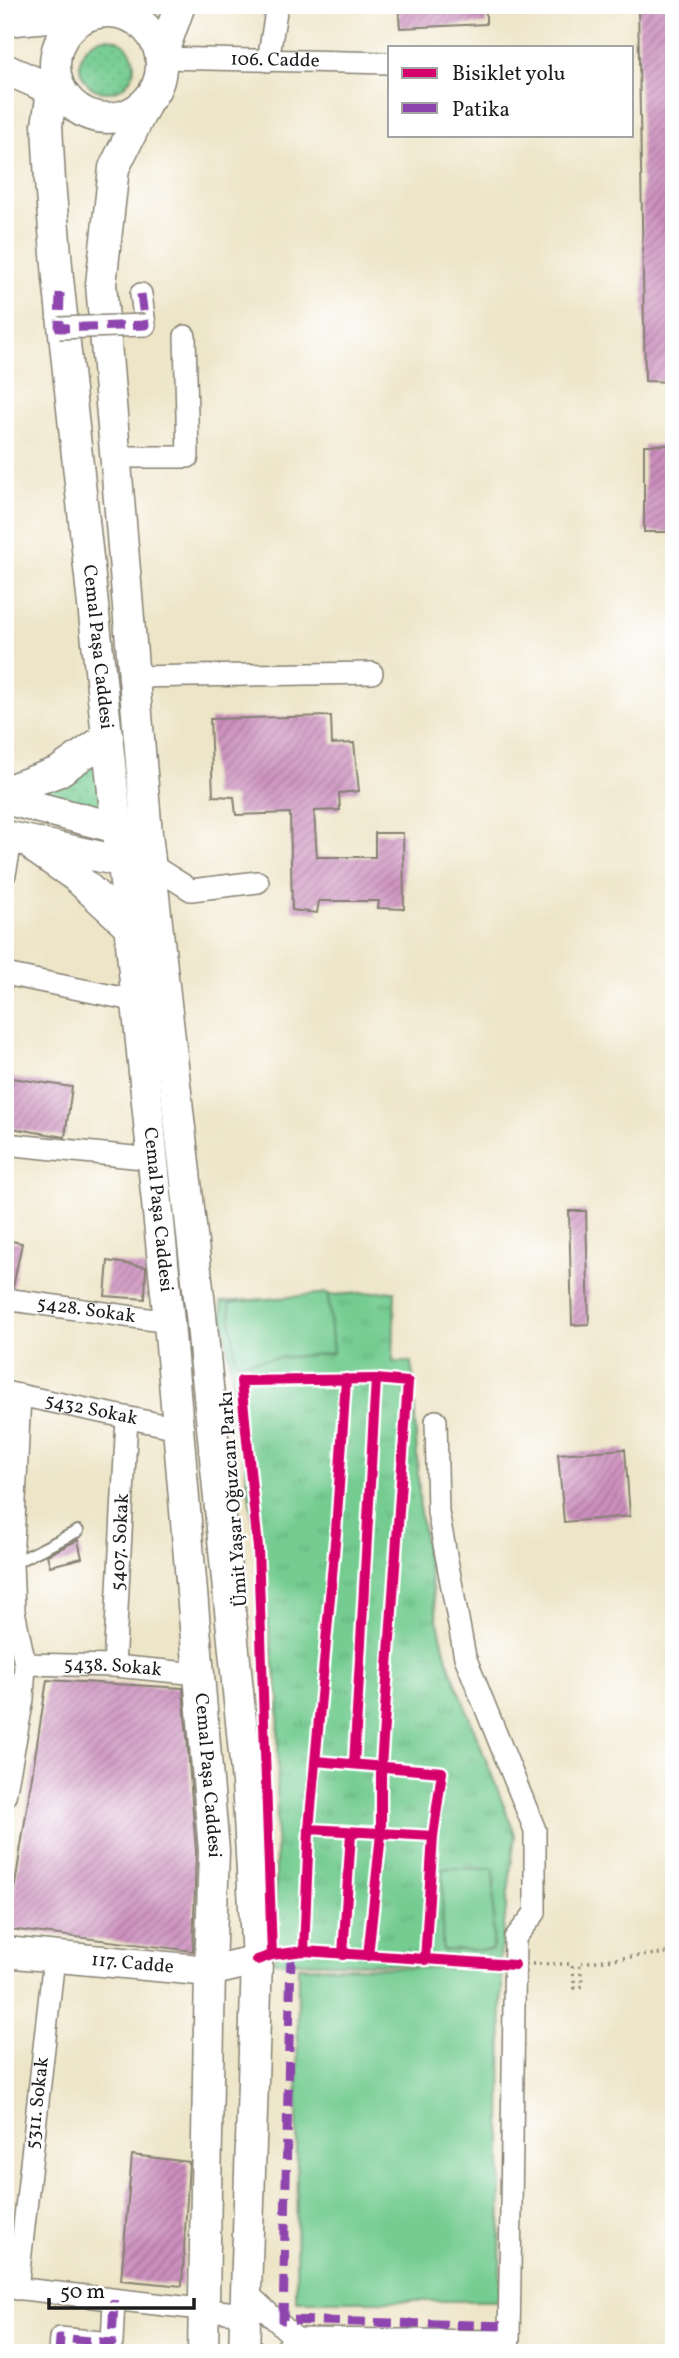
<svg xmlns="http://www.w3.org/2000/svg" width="679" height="2358" font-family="Vollkorn,serif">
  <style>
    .grass { fill: url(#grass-dots); stroke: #487456; stroke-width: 2 }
    .park { fill: url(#park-tufts); stroke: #487456; stroke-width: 2 }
    .pitch { fill: #74cc91; stroke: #487456; stroke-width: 2 }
    .building { fill: url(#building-hatch) }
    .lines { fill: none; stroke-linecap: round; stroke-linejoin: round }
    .lane-casing { stroke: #858072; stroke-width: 14 }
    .street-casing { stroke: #858072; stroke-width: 24 }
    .secondary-casing { stroke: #858072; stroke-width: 33 }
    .path { stroke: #858072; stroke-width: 3.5; stroke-dasharray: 2 5; stroke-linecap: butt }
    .lane { stroke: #fff; stroke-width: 10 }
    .street { stroke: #fff; stroke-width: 21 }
    .secondary { stroke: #fff; stroke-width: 30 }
    .street-bridge-casing { stroke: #858072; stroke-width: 24; stroke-linecap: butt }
    .street-bridge { stroke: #fff; stroke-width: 21 }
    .quiet { stroke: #8e44ad; stroke-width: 9; stroke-dasharray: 18 9; stroke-linecap: butt }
    .cycleway-casing { stroke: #fff; stroke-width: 15 }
    .cycleway { stroke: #d6006c; stroke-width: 10 }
    .labels { text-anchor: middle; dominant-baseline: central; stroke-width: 5; stroke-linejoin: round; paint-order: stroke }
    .street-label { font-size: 19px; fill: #1c1c1c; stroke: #fff }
  </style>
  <defs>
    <pattern id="grass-dots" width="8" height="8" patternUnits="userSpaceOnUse" patternTransform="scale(1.75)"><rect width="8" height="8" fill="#74cc91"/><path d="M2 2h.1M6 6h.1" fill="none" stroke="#64af7c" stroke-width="1.8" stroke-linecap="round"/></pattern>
    <pattern id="park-tufts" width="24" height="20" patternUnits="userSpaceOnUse" patternTransform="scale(1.75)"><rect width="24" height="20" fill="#74cc91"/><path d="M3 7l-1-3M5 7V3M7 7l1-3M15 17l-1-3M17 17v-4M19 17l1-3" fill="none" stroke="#64af7c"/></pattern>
    <pattern id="building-hatch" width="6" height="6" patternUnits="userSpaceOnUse" patternTransform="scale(1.75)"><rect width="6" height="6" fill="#cc8fbd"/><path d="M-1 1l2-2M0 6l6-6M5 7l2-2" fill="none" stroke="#a57499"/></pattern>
  </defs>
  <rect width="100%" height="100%" fill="#fff"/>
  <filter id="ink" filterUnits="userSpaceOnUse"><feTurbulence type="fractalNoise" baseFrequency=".0143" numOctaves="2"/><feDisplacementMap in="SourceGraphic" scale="14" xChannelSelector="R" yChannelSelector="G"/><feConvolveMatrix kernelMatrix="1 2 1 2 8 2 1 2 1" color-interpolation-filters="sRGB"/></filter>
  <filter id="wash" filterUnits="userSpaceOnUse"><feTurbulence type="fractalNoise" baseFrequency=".00686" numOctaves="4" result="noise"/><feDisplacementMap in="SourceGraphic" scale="28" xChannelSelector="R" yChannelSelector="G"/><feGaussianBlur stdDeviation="1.57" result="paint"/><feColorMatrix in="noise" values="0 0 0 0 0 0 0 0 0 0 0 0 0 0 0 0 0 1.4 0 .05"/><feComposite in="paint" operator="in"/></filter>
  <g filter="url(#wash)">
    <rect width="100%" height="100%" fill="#eee5c8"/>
    <path class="grass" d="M80 65a27 27 0 1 1 54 0a27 27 0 1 1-54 0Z
      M97,764L103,816L14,794Z"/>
    <path class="park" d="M395,1291L393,1362H412L420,1512L437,1619L447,1659L515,1835L499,1966L274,1962L279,1698L221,1302Z"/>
    <path class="pitch" d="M328,1293L333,1353L236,1362L229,1303Z
      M443,1868L494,1869L493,1950H442Z
      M298,1967L502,1968L500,2301H296Z"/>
    <g id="blocks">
      <path class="building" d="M398,5H486V24L400,28Z
        M638,5H674V382L645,381Z
        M644,445H674V532H644Z
        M331,716L332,744L354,743L359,791L339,793L340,810L314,811L317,857H375V833H403L404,909L378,908L379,901H319L317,913L292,910L290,813L236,815L234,797L213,796L210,719Z
        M12,1078L72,1087L65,1137L5,1127Z
        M569,1211H586L589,1324L572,1325Z
        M5,1240L22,1243L13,1287L5,1286Z
        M108,1261L146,1267L145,1299L105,1296Z
        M625,1449L630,1516L564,1522L558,1454Z
        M78,1540L82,1558L50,1566L47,1555Z
        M47,1680L183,1688L196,1851L193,1951L8,1929Z
        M132,2155L189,2162L182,2286L121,2280Z"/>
    </g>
  </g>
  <g filter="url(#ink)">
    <use href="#blocks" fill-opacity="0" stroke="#858072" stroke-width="2"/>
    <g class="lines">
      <g class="lane-casing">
        <path id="lane" d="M12,1564L78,1531"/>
      </g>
      <g class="street-casing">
        <g id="street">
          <path id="s1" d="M161,58L390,63"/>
          <path d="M268,61L277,5"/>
          <path d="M141,294L145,325"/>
          <path d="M116,457H188L185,336"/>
          <path d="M134,677L372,673"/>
          <path d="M153,866L191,890L258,882"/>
          <path d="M5,874L12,837"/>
          <path d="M5,974L137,1001"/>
          <path d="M5,1144L153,1159"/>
          <path id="s2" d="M5,1299L169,1322"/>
          <path id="s3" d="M9,1393L178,1428"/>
          <path id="s4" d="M25,1664L114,1666L199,1674"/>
          <path id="s5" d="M114,1666L127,1418"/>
          <path d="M5,1796L23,1699L25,1664L14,1611L12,1564L20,1395"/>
          <path d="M5,2287L245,2314"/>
          <path id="s6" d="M17,2289L54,1958"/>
          <path d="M246,2292L296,2339"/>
          <path d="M59,2353L60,2338L112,2343L114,2300"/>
          <path d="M282,2353L296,2339L509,2341L515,1938L535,1913V1830L465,1657L438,1512L436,1421"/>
        </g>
      </g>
      <g class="secondary-casing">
        <g id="secondary">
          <circle cx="108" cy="65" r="53"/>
          <path d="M5,21L92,13"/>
          <path d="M161,58L180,5"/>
          <path d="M5,69L37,83L67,101"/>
          <path id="s7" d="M55,72L47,125L50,181L58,278L117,829L123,863L169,1322L214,1851L210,1971L203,2353"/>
          <path d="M146,103L114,168L101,284L147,834L201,1315L247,1783L257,1960L244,2353"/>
          <path d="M5,791L58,772L108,737"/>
          <path d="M5,799L133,832"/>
          <path d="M5,836L138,865"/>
          <path d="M36,849L76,877L129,926"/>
          <path id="s8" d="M5,1952L210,1971L257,1960"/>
        </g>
      </g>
      <path class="path" d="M532,1964H572L575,1988L583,1986L579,1963L674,1952"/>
      <use href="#lane" class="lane"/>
      <use href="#street" class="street"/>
      <use href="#secondary" class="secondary"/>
      <g class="street-bridge-casing">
        <path id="street-bridge" d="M59,328L145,325"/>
      </g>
      <use href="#street-bridge" class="street-bridge"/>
      <path class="quiet" d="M60,293L59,328L145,325L141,294
        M291,1953L283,2320L509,2326
        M59,2353L60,2338L112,2343L114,2300"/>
      <g class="cycleway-casing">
        <path id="cycleway" d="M316,1761L442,1772L433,1836L425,1960
          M354,1764L376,1379
          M309,1829L433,1836
          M304,1951L309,1829L336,1531L346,1379
          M272,1955L258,1548L241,1381L376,1379L408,1382L381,1767V1834L368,1956
          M343,1955L351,1833
          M257,1960L272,1955L304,1951L515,1965"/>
      </g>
      <use href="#cycleway" class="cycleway"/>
    </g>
  </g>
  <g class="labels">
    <g class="street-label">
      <text stroke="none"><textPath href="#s1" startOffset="114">106. Cadde</textPath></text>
      <text stroke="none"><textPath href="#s7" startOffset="578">Cemal Paşa Caddesi</textPath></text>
      <text stroke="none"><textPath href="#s7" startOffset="1144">Cemal Paşa Caddesi</textPath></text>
      <text stroke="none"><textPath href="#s2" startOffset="82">5428. Sokak</textPath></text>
      <text stroke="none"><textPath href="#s3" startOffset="84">5432 Sokak</textPath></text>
      <text transform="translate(234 1499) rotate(-94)">Ümit Yaşar Oğuzcan Parkı</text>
      <text stroke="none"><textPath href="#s5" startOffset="124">5407. Sokak</textPath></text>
      <text stroke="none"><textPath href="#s4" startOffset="88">5438. Sokak</textPath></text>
      <text stroke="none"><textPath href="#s7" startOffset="1712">Cemal Paşa Caddesi</textPath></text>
      <text stroke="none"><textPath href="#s8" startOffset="128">117. Cadde</textPath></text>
      <text stroke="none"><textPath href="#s6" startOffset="187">5311. Sokak</textPath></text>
    </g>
  </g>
  <rect width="679" height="2358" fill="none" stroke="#fff" stroke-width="28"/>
  <rect x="388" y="46" width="245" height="91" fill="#ffffff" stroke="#a4a4a4" stroke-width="2"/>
  <rect x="402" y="68" width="35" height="10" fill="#d6006c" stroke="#a4a4a4" stroke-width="2"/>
  <text x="452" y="80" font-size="21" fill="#1c1c1c">Bisiklet yolu</text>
  <rect x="402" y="103" width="35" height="10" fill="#8e44ad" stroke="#a4a4a4" stroke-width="2"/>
  <text x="452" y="116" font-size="21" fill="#1c1c1c">Patika</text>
  <path d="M49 2298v10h145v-10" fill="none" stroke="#1c1c1c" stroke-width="3.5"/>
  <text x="60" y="2298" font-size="21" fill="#1c1c1c" stroke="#ffffff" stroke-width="5" paint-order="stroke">50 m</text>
</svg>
